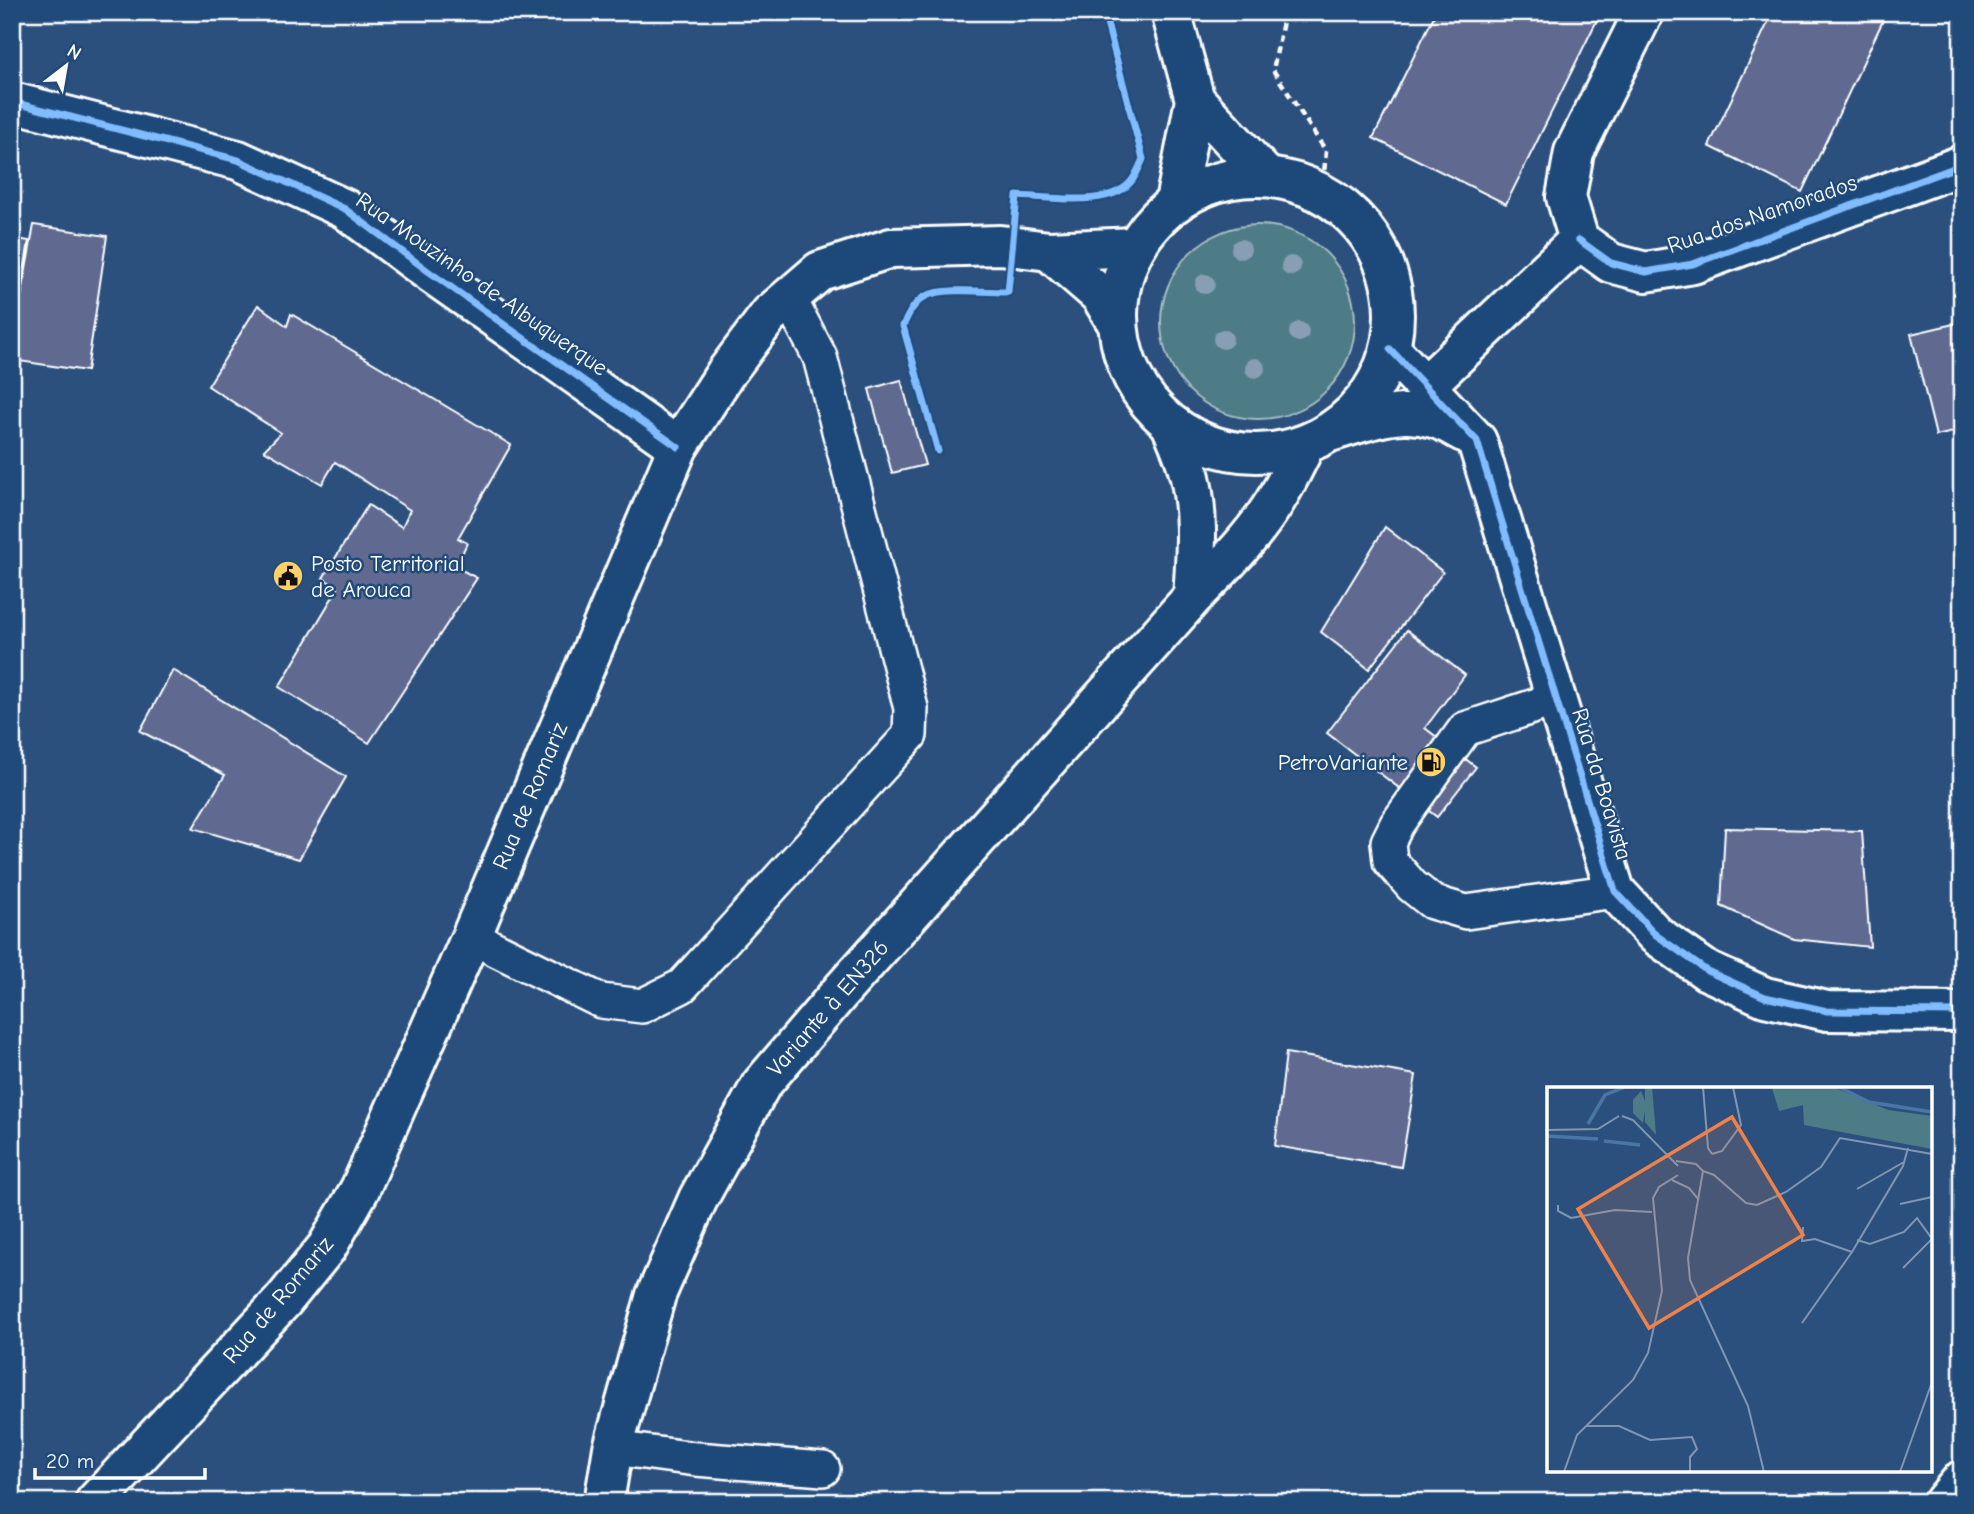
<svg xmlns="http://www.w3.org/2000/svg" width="1974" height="1514" font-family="'Comic Neue',sans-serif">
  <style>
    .green { fill: #4d7c86; stroke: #a6bec2; stroke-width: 2 }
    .building { fill: #616a90; stroke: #fff; stroke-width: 2 }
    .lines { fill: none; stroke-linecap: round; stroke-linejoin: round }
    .service-casing { stroke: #fff; stroke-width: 38 }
    .minor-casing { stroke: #fff; stroke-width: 44 }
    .secondary-casing { stroke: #fff; stroke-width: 44 }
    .primary-casing { stroke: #fff; stroke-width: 44 }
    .path { stroke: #fff; stroke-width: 4.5; stroke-dasharray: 7 5; stroke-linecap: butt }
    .service { stroke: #1f4a7a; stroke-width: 33 }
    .minor { stroke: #1f4a7a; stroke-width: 38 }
    .secondary { stroke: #1f4a7a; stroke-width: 38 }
    .primary { stroke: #1f4a7a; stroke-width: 38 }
    .cycleway-casing { stroke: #1f4a7a; stroke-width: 11 }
    .cycleway { stroke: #80bcff; stroke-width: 7 }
    .tree { fill: #879eb4 }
    .labels { text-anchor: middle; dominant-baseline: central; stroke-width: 5; stroke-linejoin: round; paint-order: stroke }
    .street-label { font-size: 23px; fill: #fff; stroke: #1f4a7a }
    .poi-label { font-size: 23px; fill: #fff; stroke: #1f4a7a; text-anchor: start }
    .inset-river { fill: none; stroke: #4a76a5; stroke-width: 3.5 }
    .inset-road { fill: none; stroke: #8096b2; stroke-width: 2 }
    .view { fill: #ee8249; fill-opacity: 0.15; stroke: #ee8249; stroke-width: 3.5 }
    .inset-edge { fill: none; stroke: #fff; stroke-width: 3.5 }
  </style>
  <rect width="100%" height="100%" fill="#2c507e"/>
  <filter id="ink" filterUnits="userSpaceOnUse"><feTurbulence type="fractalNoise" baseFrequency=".0143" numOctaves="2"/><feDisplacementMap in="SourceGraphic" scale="14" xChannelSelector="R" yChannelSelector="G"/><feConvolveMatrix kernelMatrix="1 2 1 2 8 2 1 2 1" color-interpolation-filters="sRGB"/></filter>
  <g filter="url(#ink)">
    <path class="green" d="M1161 322a97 97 0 1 1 194 0a97 97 0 1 1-194 0Z"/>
    <path class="building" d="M1436,12H1601L1506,204L1373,138Z
      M1773,12H1887L1802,192L1709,146Z
      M34,225L107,236L87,371L12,360V347Z
      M12,238L29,241L12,346Z
      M258,305L287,326L291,314L511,445L458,538L467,543L456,567L477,578L369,743L279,687L338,588L323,578L368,505L402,527L410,510L335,462L322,484L264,450L281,433L208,386Z
      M1962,322V430L1936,436L1911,334Z
      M901,380L925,465L892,473L869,389Z
      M1385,527L1443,572L1369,669L1321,632Z
      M1407,630L1465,675L1425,728L1476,767L1437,817L1327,733Z
      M173,670L346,777L299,859L193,828L225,775L140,731Z
      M1725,828L1862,831L1870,947L1794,939L1721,906Z
      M1286,1053L1416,1075L1401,1167L1275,1146Z"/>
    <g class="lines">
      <g class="service-casing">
        <path id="service" d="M1556,699L1465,729L1397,824L1388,842L1390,861L1412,886L1432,902L1466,912L1615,891
          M471,937L601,1001L642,1006L682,986L910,735L911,708L820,357L789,298
          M613,1448L696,1459L823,1469"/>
      </g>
      <g class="minor-casing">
        <path id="minor" d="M12,102L238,160L345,209L428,271L678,447
          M1579,240L1611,263L1646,272L1693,264L1962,165
          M1579,240L1566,197L1574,152L1644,12
          M1390,349L1477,441L1615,891L1656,935L1707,971L1765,997L1827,1011L1962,1012
          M1425,386L1579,240
          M1333,431C1382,416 1416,401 1463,432
          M1944,1502L1962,1480"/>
      </g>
      <g class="secondary-casing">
        <path id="secondary" d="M1171,12L1195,100L1175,202
          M1195,100L1267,177
          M1049,251L1100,295L1117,323
          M95,1502L283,1301L327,1247L360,1189L471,937L678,447L725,374L770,314L820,271L891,248L1000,245L1049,251L1135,247"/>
      </g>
      <g class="primary-casing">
        <path id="primary" d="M1118 315a138 138 0 1 1 276 0a138 138 0 1 1-276 0Z
          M1171,425C1177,439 1183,452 1187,466C1200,509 1196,553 1193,597
          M604,1502L613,1448L656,1295L698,1199L761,1085L842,990L1193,597C1225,565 1257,533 1280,493C1289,478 1297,461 1305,445"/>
      </g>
      <path class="path" d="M1285,12L1273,70L1326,151L1322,196"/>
      <use href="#service" class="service"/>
      <use href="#minor" class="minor"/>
      <use href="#secondary" class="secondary"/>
      <use href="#primary" class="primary"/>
      <g class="cycleway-casing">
        <path id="cycleway" d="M12,102L238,160L345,209L428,271L678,447
          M1579,240L1611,263L1646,272L1693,264L1962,165
          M1390,349L1477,441L1615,891L1656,935L1707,971L1765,997L1827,1011L1962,1012
          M938,451L903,326C908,315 914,302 926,296C944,287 987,292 1008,292L1017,196C1049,197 1113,209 1133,179C1137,173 1140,166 1143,159L1104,12"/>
      </g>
      <use href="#cycleway" class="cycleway"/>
    </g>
    <g class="tree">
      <circle cx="1241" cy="249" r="10"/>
      <circle cx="1291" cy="266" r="10"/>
      <circle cx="1205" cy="284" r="10"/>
      <circle cx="1299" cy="332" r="10"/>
      <circle cx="1223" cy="339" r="10"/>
      <circle cx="1255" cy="368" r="10"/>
    </g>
  </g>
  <defs>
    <g id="civic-disc" transform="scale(1.575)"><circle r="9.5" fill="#ffd166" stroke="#1f4a7a"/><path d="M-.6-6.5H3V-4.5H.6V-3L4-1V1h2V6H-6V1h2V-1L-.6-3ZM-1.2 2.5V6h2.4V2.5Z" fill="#111"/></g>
    <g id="fuel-disc" transform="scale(1.575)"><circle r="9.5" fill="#ffd166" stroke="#1f4a7a"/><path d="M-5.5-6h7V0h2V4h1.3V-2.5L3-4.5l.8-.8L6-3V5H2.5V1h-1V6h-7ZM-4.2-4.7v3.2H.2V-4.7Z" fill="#111"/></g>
  </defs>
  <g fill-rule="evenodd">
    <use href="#civic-disc" x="288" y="576"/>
    <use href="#fuel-disc" x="1431" y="762"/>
  </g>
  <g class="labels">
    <g class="street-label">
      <text transform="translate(1762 214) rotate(-19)">Rua dos Namorados</text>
      <text transform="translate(482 284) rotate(35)">Rua Mouzinho de Albuquerque</text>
      <text transform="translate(1602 784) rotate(73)">Rua da Boavista</text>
      <text transform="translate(530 796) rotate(-67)">Rua de Romariz</text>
      <text transform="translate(828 1008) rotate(-49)">Variante à EN326</text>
      <text transform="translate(278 1300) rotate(-50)">Rua de Romariz</text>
    </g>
    <g class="poi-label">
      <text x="311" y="563">Posto Territorial<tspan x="311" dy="26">de Arouca</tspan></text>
      <text x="1408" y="762" text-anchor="end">PetroVariante</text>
    </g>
  </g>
  <g transform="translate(1547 1087)">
    <rect width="385" height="385" fill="#2c507e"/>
    <path d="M98,0H105L109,48L98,35ZM286,0L341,23L385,29V62L257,38L256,18L232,24L225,1ZM94,4L99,17L96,36L86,26V13Z" fill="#4d7c86"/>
    <path class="inset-river" d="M292,0L322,15L385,25M41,37L58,8L78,0M0,49L51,52M57,54L93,58"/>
    <path class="inset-road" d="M156,0L161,61L165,67M75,29L86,33L131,79M0,43L51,42L72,29M165,67L175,64L194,38L186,0M129,74L149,77L156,84L141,171L143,193L201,319L217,385M156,84L167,88L199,116L210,118L239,105L274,80L293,51L385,67M125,93L142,101L152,113M310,102L357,75M353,117L385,110M11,118V124L24,131L68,123L105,125M256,140L255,154L268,152L305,165M310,153L323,157L357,145L370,131L385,152L356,181M255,236L305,165L356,79L361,61M39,339H72L103,353L145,350L150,362L143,370V385M17,385L30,348L86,293L101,266L115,204L106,111L112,100L131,88M353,385L385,295"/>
    <path class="view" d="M185,30L256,148L102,241L31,122Z"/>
    <rect width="385" height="385" class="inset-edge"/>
  </g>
  <rect width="1974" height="1514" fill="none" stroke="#1f4a7a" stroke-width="42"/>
  <rect x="21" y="21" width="1932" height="1472" fill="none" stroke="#fff" stroke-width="2.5" filter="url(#ink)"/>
  <g transform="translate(66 66) rotate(31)" stroke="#1f4a7a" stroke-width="5" paint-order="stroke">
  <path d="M0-5L12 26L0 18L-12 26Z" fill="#ffffff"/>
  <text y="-10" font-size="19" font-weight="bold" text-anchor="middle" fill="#ffffff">N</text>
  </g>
  <path d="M35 1468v10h170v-10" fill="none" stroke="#ffffff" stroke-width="3.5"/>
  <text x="46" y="1468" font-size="21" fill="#ffffff" stroke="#1f4a7a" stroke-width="5" paint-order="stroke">20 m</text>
</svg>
